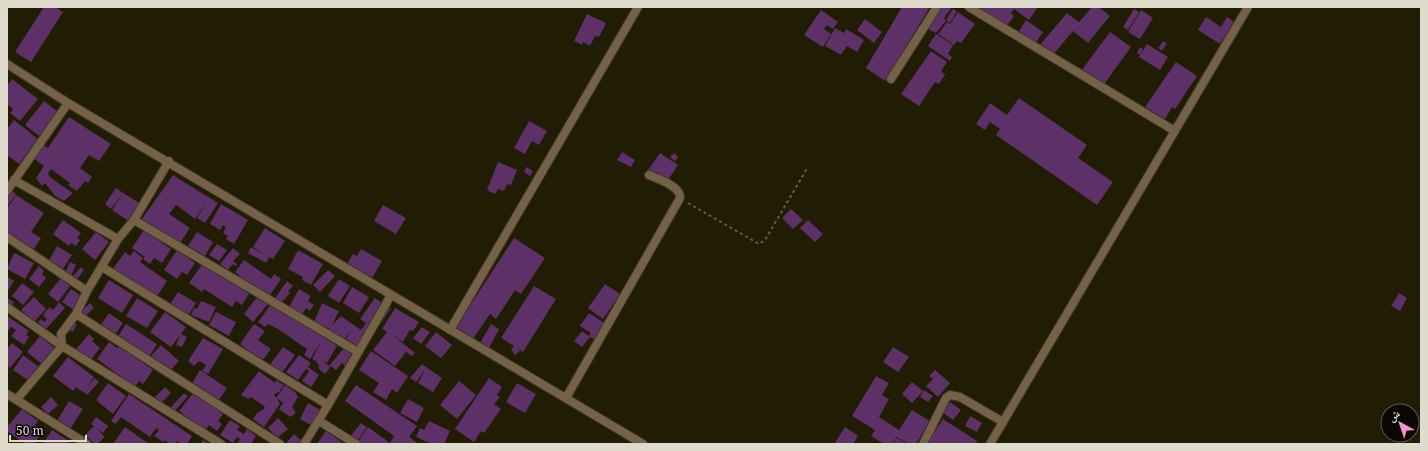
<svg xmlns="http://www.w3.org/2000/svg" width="1428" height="451" font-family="'Noto Serif','Noto Naskh Arabic',serif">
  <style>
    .building { fill: #5d3067 }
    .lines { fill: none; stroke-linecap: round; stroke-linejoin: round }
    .minor-casing { stroke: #3c3720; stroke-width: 10 }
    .path { stroke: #635f4a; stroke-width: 2; stroke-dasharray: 3 3; stroke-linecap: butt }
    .minor { stroke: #746147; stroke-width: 8 }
  </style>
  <rect width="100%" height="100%" fill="#211c04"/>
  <path class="building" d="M44,7H55L63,12L31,62L15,52Z
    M902,7H930L885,81L866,68Z
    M940,7H952L944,18L946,21L936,33L926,28Z
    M981,7H1038L1029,20L1014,9L1011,13L1014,16L1006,27L980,9Z
    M1092,7H1099L1110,16L1088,43L1073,31L1052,56L1039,46L1067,13L1079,22Z
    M953,9L957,11L950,23L946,20Z
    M1134,9L1139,12L1128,30L1123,27Z
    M821,10L838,22L833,29L827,25L824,29L831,34L823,47L804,35Z
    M1141,10L1153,18L1140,39L1128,32Z
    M958,12L975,24L961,43L957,41L954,45L938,34L947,22L950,24Z
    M587,14L606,23L599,37L595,36L590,46L583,42L582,45L574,41Z
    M1206,17L1221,27L1227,17L1234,22L1220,44L1198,30Z
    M865,19L882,32L874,43L857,30Z
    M1026,20L1043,32L1035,44L1018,33Z
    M835,28L844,33L846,29L864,40L857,52L847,46L841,55L825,46Z
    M1110,32L1131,47L1102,87L1081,71Z
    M936,34L953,45L948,54L952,57L950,61L928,46Z
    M1163,41L1167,43L1162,51L1158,48Z
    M1147,44L1168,57L1160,70L1139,57Z
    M1140,47L1143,49L1140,55L1137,53Z
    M931,51L947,62L941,71L945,75L939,84L935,82L919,106L901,94Z
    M1176,62L1197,76L1175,109L1172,107L1165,119L1145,107Z
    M12,79L38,99L20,121L10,113L13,109L7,104V86Z
    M1019,98L1087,145L1078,158L1113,182L1097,205L996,135L1000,129L990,122L985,130L976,124L990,103L1007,115Z
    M44,101L58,112L39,136L25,125Z
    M69,117L111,144L99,161L89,155L80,168L92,177L88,183L85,181L77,191L68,185L70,183L51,169L48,174L51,178L73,193L64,201L55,196L45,183L42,186L36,178L44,166L33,158L42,144L48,148Z
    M14,120L38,139L19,164L7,155V129Z
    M529,121L547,131L539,145L532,141L525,154L514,148Z
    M622,152L635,160L631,167L617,160Z
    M660,153L678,165L668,180L656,172L654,175L648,170Z
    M674,153L678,157L675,161L670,157Z
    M498,162L517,170L511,185L507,184L504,191L498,189L495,194L487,190Z
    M526,167L533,171L530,176L524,172Z
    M173,175L218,203L205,223L197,218L207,202L195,219L176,205L169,214L190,228L180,243L142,219Z
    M116,188L123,193L111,209L105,204Z
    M9,189L16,194L7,207V192Z
    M123,193L141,204L130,222L112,210Z
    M16,195L44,213L31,232L41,238L32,252L7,236V209Z
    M221,204L248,220L234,244L226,239L228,236L223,233L226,227L223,225L220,230L210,224Z
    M383,205L406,218L396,234L374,221Z
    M791,209L803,220L793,229L782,218Z
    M63,220L81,233L77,238L80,240L76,246L71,243L69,246L53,234Z
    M808,220L823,234L815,242L800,228Z
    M265,228L285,241L273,259L269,257L266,263L248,253L251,247L266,255L253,247Z
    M144,230L171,249L162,263L154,258L150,264L143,259L145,257L132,248Z
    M96,232L109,242L95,260L82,249Z
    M197,232L213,242L205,256L188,246Z
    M514,238L545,258L521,294L515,290L496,319L490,314L473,339L456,327Z
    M217,244L227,250L219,261L209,255Z
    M57,246L72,255L61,272L47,264Z
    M233,248L240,254L233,261L237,264L236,266L233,264L228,270L220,264Z
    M361,249L382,261L372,278L347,264L353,254L357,256Z
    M177,250L195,263L187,275L182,272L177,279L164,270Z
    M298,250L323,264L311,285L302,280L303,277L288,269Z
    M134,251L143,258L140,262L167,281L155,299L112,270L125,252L130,256Z
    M14,253L34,263L25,279L7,269Z
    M244,260L271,279L274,274L281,279L268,298L239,278L240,276L235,272Z
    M70,262L76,265L71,276L65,273Z
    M203,263L249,294L242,305L236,301L232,307L204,289L202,292L189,283Z
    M39,266L44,271L42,274L46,278L39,287L29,279Z
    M81,267L84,270L77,279L73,276Z
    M328,270L335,276L320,292L313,285Z
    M8,277L14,281L7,292V278Z
    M61,278L70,286L58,302L48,294Z
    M339,279L350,286L339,303L328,296Z
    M109,280L133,295L122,313L98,298Z
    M287,281L293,286L288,291L290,293L281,303L275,298Z
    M22,283L34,292L23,305L12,296Z
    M605,284L620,294L603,319L588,308Z
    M534,286L556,299L523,352L517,348L520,351L515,355L511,349L514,346L501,338Z
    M352,287L369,297L359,313L343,303Z
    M71,289L83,297L74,310L62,302Z
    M299,289L311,296L308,301L314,305L310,311L306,308L302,315L289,307Z
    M178,292L196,303L187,317L169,306Z
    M1399,293L1407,298L1400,311L1391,306Z
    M258,296L268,304L253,322L244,314Z
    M34,297L46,309L34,322L21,310Z
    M7,298L14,302L12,306L7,303Z
    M137,298L158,311L147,328L126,316Z
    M375,298L391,308L372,336L360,348L346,339L352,329L342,343L328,332L330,329L314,322L322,303L339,311L332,325L341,316L361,330L366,323L360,319Z
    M201,301L216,307L209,322L191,315L194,308L197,309Z
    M59,302L65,308L46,329L38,322L41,319L44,322L47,319L43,316L45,312L50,307L53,310Z
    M90,303L94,308L83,318L79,313Z
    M271,304L337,346L327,363L321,359L329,366L344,348L357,359L348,369L342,363L336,370L331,366L325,374L318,368L319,365L316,362L319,358L316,361L312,359L321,342L310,359L304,355L307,349L278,329L268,324L265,327L258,322Z
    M395,308L419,322L413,331L410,330L403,342L390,333L415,353L412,356L406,352L395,366L373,350L387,332L382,329Z
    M165,312L186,327L181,334L187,337L182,347L176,345L180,335L171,347L150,332Z
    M216,312L236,322L229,336L209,325Z
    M109,313L123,323L114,336L100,326Z
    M589,313L606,324L595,340L590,337L582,347L574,341L582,331L589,336L591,333L580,326Z
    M7,316L29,331L26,335L29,337L24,345L11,336L16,330L11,327L7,333Z
    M73,322L77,324L73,332L69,330Z
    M126,324L157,344L149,357L117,338Z
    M254,324L265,331L258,340L271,349L262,361L240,344Z
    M491,324L499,329L489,348L480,343Z
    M422,327L430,332L421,344L413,338Z
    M436,332L452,345L441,358L425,346Z
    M89,334L94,339L92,341L100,348L90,361L76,349Z
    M40,336L56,349L43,365L27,352Z
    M203,338L223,349L208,374L202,371L206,365L199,361L194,366L188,361Z
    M109,342L117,348L119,346L153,370L143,384L139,381L135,387L97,359Z
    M12,343L23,352L10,368L7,365V349Z
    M161,345L179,361L169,372L151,356Z
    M283,347L295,355L281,374L269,366Z
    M893,347L909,357L898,372L883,362Z
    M371,351L408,376L397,393L392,389L386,400L373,392L379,383L359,370Z
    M23,355L39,367L29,381L13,370Z
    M299,355L311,363L308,367L319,375L311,387L302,381L309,371L306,369L298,380L286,372Z
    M68,357L94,377L83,392L76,387L73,391L53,376Z
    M422,364L442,378L433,392L418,383L425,370L416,382L410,378Z
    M200,370L227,388L218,402L191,385Z
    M935,370L950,383L938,397L926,386L933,379L929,376Z
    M259,371L275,383L276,380L284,385L279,392L274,394L276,398L285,385L295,392L298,397L292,407L296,413L290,417L279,409L283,403L277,398L280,404L264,427L253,419L257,413L265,408L264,406L251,397L248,399L241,395Z
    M876,376L889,383L882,395L889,399L879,417L899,430L912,410L930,421L916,444H908L897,437L892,444H884L871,436L875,430L852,416Z
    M95,378L99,382L87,395L83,391Z
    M489,378L502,387L497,395L500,397L494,404L501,409L484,433L481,431L474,442L455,429Z
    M459,381L476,395L457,419L440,405Z
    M912,382L923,391L912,403L902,394Z
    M108,383L126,396L113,414L96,400Z
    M517,383L536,394L525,413L506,402Z
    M356,385L417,426L409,437L419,444L357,443L368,427L390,443L394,436L345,401Z
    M165,387L171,393L161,403L155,397Z
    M924,390L933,396L928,402L920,397Z
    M194,392L223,414L218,421L222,424L217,431L209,425L205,431L179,411Z
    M184,393L188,396L173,413L169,409Z
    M129,394L192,436L187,444H181L177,441L175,444H171L164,440L163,442L154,436L159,430L156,428L150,437L121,417L116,424L111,421Z
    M51,397L58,405L48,414L41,407Z
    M408,399L424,408L417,422L400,413Z
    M69,401L83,409L70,429L57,421Z
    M950,402L961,410L953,420L942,412Z
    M308,403L320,410L314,427L300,419Z
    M22,409L38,421L35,425L43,431L34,444H25L7,431V427Z
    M970,416L982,423L977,432L965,426Z
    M96,417L108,426L103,433L96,428L105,437L97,444H95L85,435L94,426L91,424Z
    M278,418L288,429L277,438L268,428Z
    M943,419L977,441L976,444L927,443Z
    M230,420L240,426L237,430L244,434L247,429L256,436L251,444H237L240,439L237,437L233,443L220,435Z
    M429,421L450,431L444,444H432L416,437L420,428L424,430Z
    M361,423L367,427L356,443L349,438Z
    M125,427L149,444H113Z
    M845,427L858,436L853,444H834Z
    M52,430L69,441L67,444H43Z
    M326,431L344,444H317Z
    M294,434L304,443L303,444H289L287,442Z
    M897,438L907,444H893Z
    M203,440L210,444H201Z"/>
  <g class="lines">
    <g class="minor-casing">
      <path id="minor" d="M969,7L1175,131
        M7,64L68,103L643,444
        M891,79L937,7
        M14,180L118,239
        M7,191L68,103
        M134,220L358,352
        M7,237L87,291
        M102,267L328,405
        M7,307L62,346L221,444
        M76,314L280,444
        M450,330L638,7
        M7,394L87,444
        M566,398L680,198C681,186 658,179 649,175
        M17,399L62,346L61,334L76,314L87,291L118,239L134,220L169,161
        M319,421L356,444
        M304,444L328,405L391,295
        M923,444L946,398L950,395L960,397L1003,422
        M990,444L1248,7"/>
    </g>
    <path class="path" d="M688,203L759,244L765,240L808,167"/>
    <use href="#minor" class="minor"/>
  </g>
  <rect width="1428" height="451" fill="none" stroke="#dfdccd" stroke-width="16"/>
  <g transform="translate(1400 423) rotate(320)"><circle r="19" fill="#090701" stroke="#5f5c53"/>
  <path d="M0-3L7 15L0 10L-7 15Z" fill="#f391d5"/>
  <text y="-6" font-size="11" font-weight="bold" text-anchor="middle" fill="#dfdccd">ش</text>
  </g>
  <path d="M10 435v6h76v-6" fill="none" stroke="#dfdccd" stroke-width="2"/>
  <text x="16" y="435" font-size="12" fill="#dfdccd" stroke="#090701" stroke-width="3" paint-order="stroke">50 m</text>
</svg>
